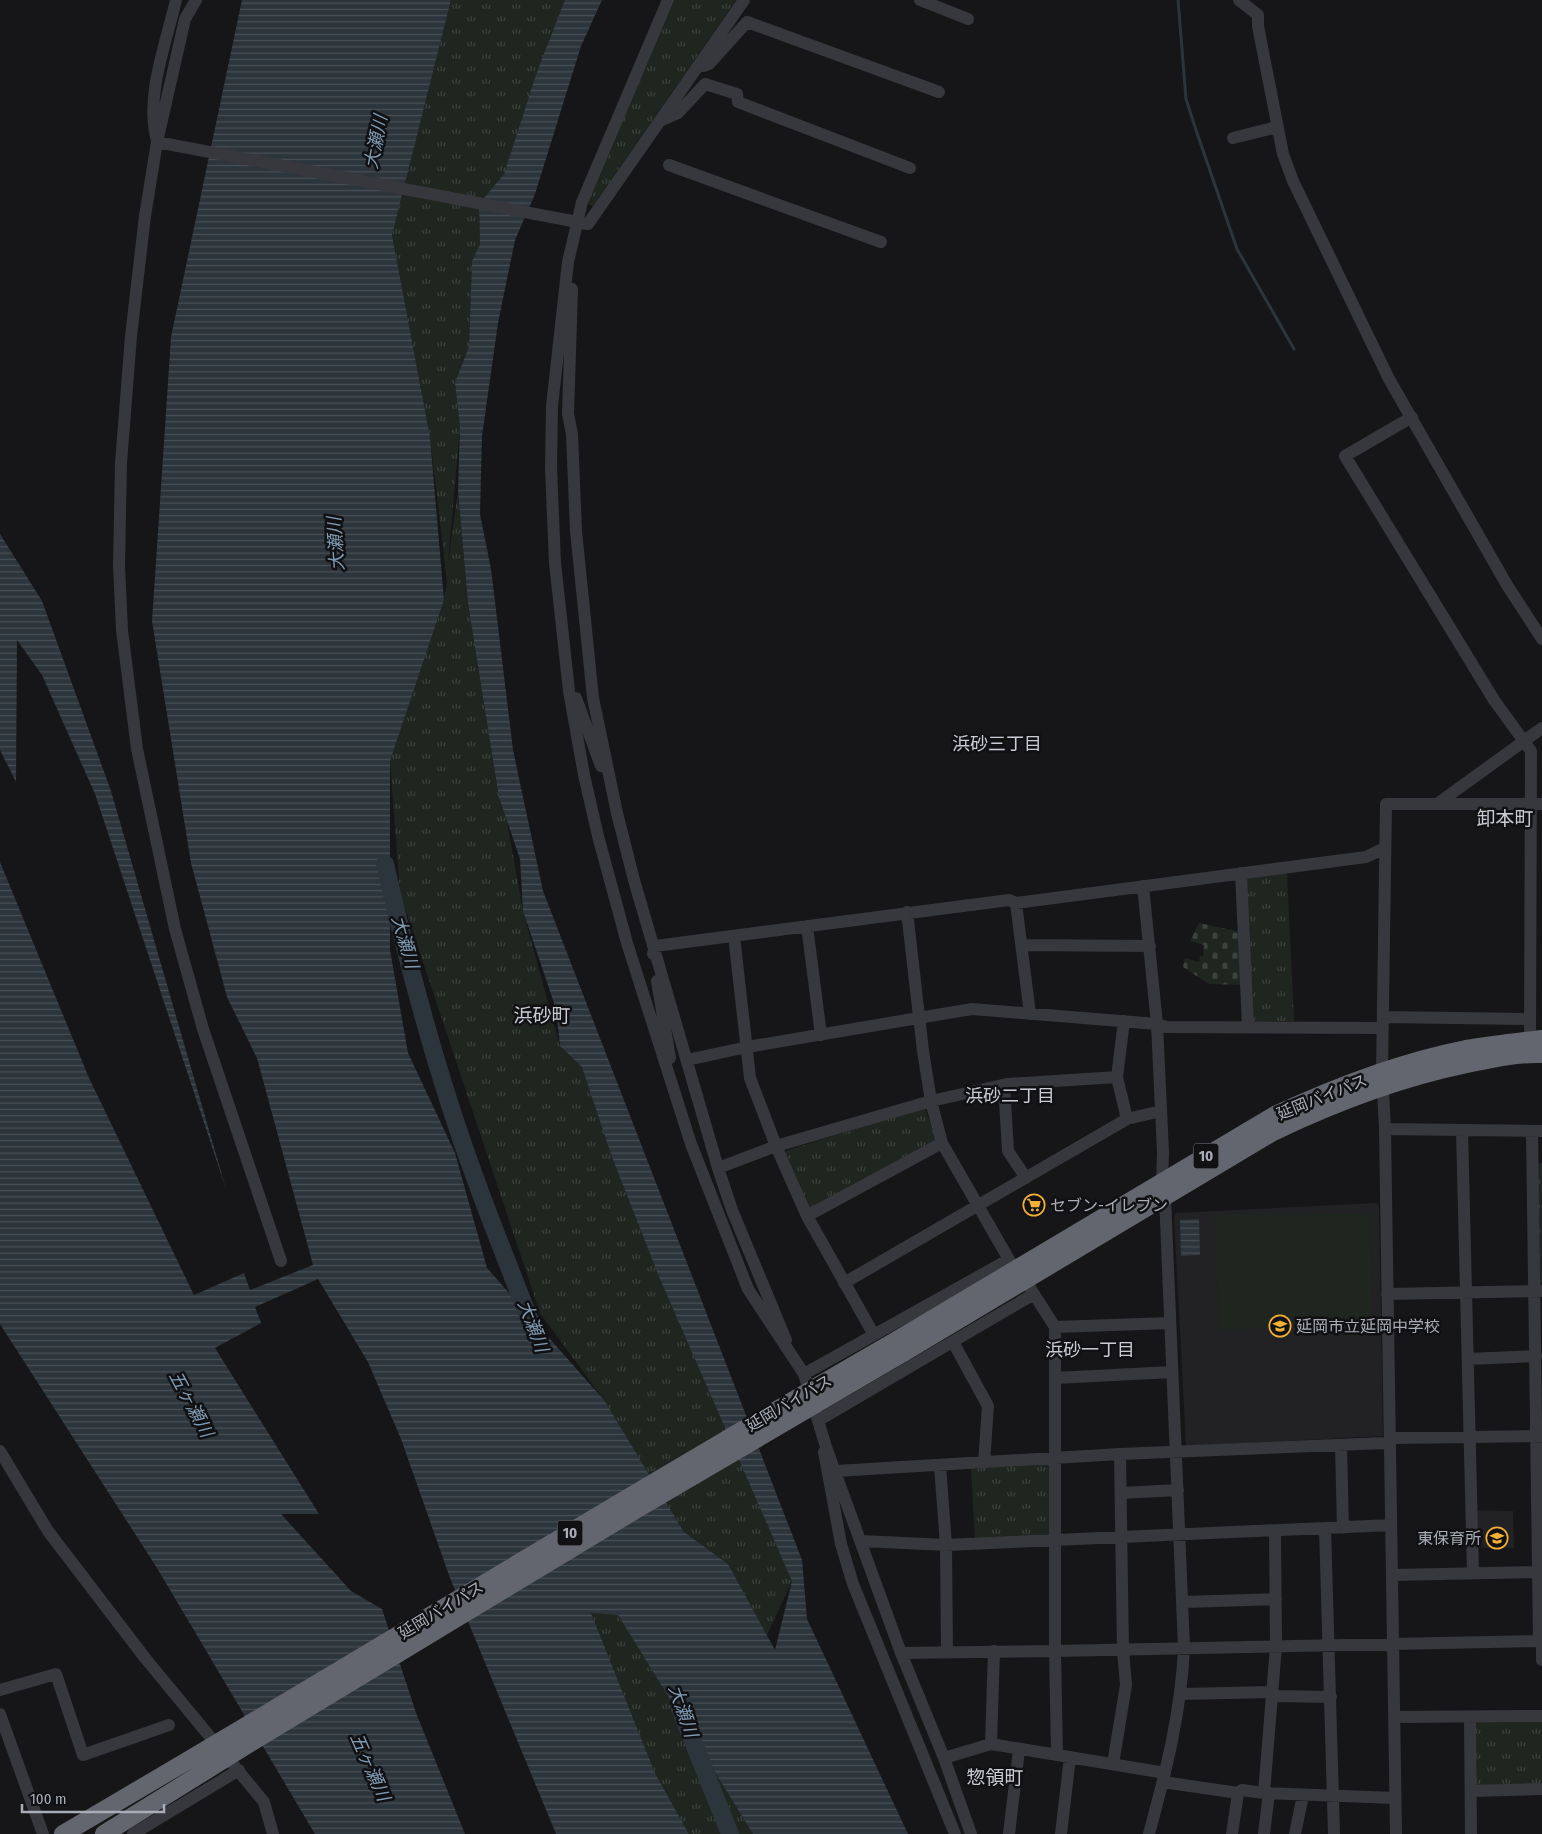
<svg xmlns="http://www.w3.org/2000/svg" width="1542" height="1834" font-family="'Fira Sans Condensed','Noto Sans JP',sans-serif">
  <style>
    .built { fill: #222225 }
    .grass { fill: url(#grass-tufts) }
    .cemetery { fill: url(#cemetery-stones) }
    .pitch { fill: #1e261f }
    .water { fill: url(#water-rules) }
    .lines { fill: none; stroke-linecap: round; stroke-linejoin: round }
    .stream { stroke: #2c353c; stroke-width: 3 }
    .river { stroke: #2c353c; stroke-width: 18 }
    .minor { stroke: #37383d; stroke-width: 12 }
    .highway { stroke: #63666e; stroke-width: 18 }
    .highway-bridge { stroke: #63666e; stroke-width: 18 }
    .labels { text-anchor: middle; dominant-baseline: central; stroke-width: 5; stroke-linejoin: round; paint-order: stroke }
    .shield { fill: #111113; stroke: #7b7e86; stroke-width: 1 }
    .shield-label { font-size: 15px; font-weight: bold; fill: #a8adb8 }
    .street-label { font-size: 16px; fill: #a8adb8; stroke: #111113 }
    .poi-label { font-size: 16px; fill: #a8adb8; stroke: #111113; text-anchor: start }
    .water-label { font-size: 18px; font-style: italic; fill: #7f9bb3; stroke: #111113 }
    .neighbourhood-label { font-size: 18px; fill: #c9ccd4; stroke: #111113 }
    .quarter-label { font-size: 19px; fill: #c9ccd4; stroke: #111113 }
  </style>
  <defs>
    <pattern id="grass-tufts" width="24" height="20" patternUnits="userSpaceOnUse" patternTransform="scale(1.25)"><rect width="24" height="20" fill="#1e261f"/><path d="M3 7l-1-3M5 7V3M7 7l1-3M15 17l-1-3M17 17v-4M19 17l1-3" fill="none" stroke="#3c433d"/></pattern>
    <pattern id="cemetery-stones" width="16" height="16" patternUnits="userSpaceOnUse" patternTransform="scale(1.25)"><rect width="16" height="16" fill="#1e261f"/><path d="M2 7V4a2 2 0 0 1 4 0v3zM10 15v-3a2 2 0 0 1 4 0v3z" fill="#3c433d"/></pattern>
    <pattern id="water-rules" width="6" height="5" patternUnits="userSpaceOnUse" patternTransform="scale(1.25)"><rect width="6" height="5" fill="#2c353c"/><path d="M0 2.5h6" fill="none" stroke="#485056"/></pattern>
  </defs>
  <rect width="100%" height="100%" fill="#161618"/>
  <path class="built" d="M1376,1203L1379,1206L1383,1436L1186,1446L1174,1217L1176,1213Z
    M1474,1510L1513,1511L1514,1548H1475Z"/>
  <path class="grass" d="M451,0H567L504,174L479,204L480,244L472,261L469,346L455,383L460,427L448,563L458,491L468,603L523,911L560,1046L582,1067L792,1581L767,1635L728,1564L684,1532L604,1400L540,1313L400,893L390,761L444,600L447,582L430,437L392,235Z
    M675,0H736L593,206L587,204Z
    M1287,873L1294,1021H1253L1247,878Z
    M925,1108L936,1141L810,1208L785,1151Z
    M1542,1163V1288H1538L1536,1164Z
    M1047,1463L1050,1466L1051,1535L975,1541L971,1469Z
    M591,1613L618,1615L753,1834H689L655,1773Z
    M1542,1720V1785L1475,1787V1722Z"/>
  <path class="cemetery" d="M1199,923L1241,932L1242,985L1209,984L1183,967L1185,958L1199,962L1200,956H1203L1204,945L1190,941Z"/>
  <path class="pitch" d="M1369,1214L1372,1324L1219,1330L1214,1215Z"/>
  <path class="water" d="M242,0H451L392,235L430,437L444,600L390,761V950L408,1053L455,1153L487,1268L604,1400L684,1532L728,1564L775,1650L792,1581L660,1279L612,1157L582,1067L560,1046L556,1009L523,911L520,859L499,797L468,603L458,491L460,427L455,383L469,346L472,261L480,244L479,204L504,174L537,72L565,0H602L581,46L535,194L515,240L498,323L482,436L480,514L491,569L513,750L543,891L802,1560L807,1619L908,1834H753L618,1615L591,1613L655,1773L689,1834H556L450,1578L401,1439L368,1362L318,1279L255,1307L261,1323L215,1348L319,1514H281L351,1591L382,1609L416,1713L465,1834H315L157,1568L0,1324V862L89,1078L194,1295L244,1273L250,1290L313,1265L257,1058L227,997L191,863L152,621L171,337Z
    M0,534L42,601L111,791L226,1189L95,794L42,675L17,640L16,782L0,750Z
    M1199,1219L1200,1255L1181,1256L1180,1220Z"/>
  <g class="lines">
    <path class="stream" d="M1178,0L1186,99L1197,133L1237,249L1294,349"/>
    <path class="river" d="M385,864C409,969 437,1074 474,1175C493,1228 515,1281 535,1334
      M680,1709L730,1834"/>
    <path class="minor" d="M196,0L185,19L157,142L145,216L131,336L121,463L119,566L122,630L137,749L175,929L203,1029L281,1261
      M668,0L582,202L568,262L552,406L551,468L555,563L569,691L584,775L598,836L627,943L691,1144L748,1289L804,1374L826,1447L901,1653L944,1758L971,1834
      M920,0L968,19
      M1239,0L1258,15V26L1283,154L1293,181L1389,379L1507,585L1542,639
      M704,66L709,64L747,22L939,92
      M662,120L678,113L705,84L737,94L738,102L910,168
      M156,137C146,93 166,44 176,0
      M1233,138L1277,127
      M157,142L588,224L744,0
      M669,165L881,242
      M572,289L568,414L572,434L576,531L593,698L617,813L634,880L718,1168L732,1210L786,1340
      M1412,417L1345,456L1494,700L1531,751L1530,1041
      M576,698L601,766
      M1437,804L1542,728
      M1241,873L1248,1027
      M1143,886L1157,1024L1163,1152L1162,1183L1165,1197L1184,1648C1181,1713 1166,1771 1149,1834
      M1016,903L1030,1014
      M907,912L923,1051L931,1101L942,1143L1015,1270
      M807,926L821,1035
      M734,936L750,1078L776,1146L807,1216L874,1335
      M1021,945L1150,946
      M653,954L655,946L1009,900L1016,903L1366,857L1385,848
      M657,981L670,1058
      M1384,1017L1530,1019
      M1124,1021L1117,1077L1127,1119
      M687,1060L747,1047L972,1009L1157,1024L1166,1027L1383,1028
      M1004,1085L1008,1151L1026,1178
      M1385,1129L1542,1131
      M1462,1130L1473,1573
      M1532,1131L1539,1641L1542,1645V1660
      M718,1168L776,1146L931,1101L1007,1084L1117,1077
      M807,1216L942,1143
      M844,1283L1127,1119L1161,1111
      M1387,1294L1542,1291
      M1055,1327L1170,1323
      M953,1342L988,1406L984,1463
      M1468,1359L1536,1356
      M804,1374L1008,1260
      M1055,1378L1172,1372
      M820,1428L819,1420L1034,1294
      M1341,1445L1343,1528
      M0,1451L48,1531L145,1658L264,1802L273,1834
      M824,1452L841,1544L853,1584L955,1834
      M940,1466L946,1545L947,1652
      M836,1471L1120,1454L1385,1443L1395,1438L1542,1436
      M1121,1493L1178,1490
      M1325,1528L1334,1834
      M861,1541L946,1545L1391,1525
      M1392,1575L1542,1572
      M1183,1602L1276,1599
      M901,1653L1055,1651V1327L1030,1288
      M0,1690L56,1674L83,1755L169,1725
      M1181,1694L1272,1692
      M1272,1696L1331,1697
      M0,1714L43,1834
      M1394,1717L1542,1716
      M1470,1718L1471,1834
      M991,1744L994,1651
      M1057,1755L1055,1651L1542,1641
      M944,1758L991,1744L1165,1773
      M1113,1764L1126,1685L1123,1651L1120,1454
      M1163,1782L1238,1793L1242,1790L1264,1793L1395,1798
      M1471,1791L1542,1789
      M1264,1793L1276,1646L1275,1532
      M133,1834L239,1770
      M1009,1834L1019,1750
      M1061,1834L1070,1757
      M1232,1834L1238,1793
      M1264,1834L1269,1793
      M1295,1834L1303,1795
      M1396,1834L1385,1129L1382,1073L1386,804H1542"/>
    <path class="highway" d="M897,1340L1275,1115C1335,1087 1400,1062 1466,1049C1491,1045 1517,1042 1542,1039
      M903,1353L1273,1132C1336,1102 1399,1078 1467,1064C1491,1059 1517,1053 1542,1054"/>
    <path class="highway-bridge" d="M63,1834C342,1671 617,1501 897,1340
      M104,1834L255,1740L642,1506L903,1353"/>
  </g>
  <defs>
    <g id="supermarket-ring" transform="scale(1.125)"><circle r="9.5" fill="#111113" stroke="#f2b134" stroke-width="1.5"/><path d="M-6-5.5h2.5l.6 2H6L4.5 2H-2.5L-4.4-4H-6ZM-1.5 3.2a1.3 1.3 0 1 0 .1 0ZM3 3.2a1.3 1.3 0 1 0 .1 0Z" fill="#f2b134"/></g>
    <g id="school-ring" transform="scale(1.125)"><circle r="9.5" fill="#111113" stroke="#f2b134" stroke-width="1.5"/><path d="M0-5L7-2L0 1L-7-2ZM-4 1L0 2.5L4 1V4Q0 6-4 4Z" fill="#f2b134"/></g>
  </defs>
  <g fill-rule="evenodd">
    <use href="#supermarket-ring" x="1034" y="1205"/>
    <use href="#school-ring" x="1280" y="1326"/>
    <use href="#school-ring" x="1497" y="1538"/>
  </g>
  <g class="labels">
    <g class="shield">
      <rect x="1193.5" y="1143.5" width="25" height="25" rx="4"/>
      <rect x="557.5" y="1520.5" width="25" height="25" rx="4"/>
    </g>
    <g class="shield-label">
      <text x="1206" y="1156">10</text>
      <text x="570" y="1533">10</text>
    </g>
    <g class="street-label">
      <text transform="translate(1322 1097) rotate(-22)">延岡バイパス</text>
      <text transform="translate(789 1403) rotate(-30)">延岡バイパス</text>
      <text transform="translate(441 1610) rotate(-31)">延岡バイパス</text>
    </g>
    <g class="poi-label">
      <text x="1050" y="1205">セブン-イレブン</text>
      <text x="1296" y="1326">延岡市立延岡中学校</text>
      <text x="1481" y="1538" text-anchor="end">東保育所</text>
    </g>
    <g class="water-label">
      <text transform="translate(376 142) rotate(-79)">大瀬川</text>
      <text transform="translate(336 544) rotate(-94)">大瀬川</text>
      <text transform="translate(405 942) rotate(74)">大瀬川</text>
      <text transform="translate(533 1326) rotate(69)">大瀬川</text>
      <text transform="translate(191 1404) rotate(62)">五ヶ瀬川</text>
      <text transform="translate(683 1711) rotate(71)">大瀬川</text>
      <text transform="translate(370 1767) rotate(66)">五ヶ瀬川</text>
    </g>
    <g class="neighbourhood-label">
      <text x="997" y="744">浜砂三丁目</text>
      <text x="1010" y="1096">浜砂二丁目</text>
      <text x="1090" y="1350">浜砂一丁目</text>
    </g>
    <g class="quarter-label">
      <text x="1505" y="818">卸本町</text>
      <text x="542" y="1015">浜砂町</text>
      <text x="995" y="1777">惣領町</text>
    </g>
  </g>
  <path d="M22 1804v8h142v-8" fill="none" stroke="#a8adb8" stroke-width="2.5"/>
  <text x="30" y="1804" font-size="15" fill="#a8adb8" stroke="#111113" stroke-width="4" paint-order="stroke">100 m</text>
</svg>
